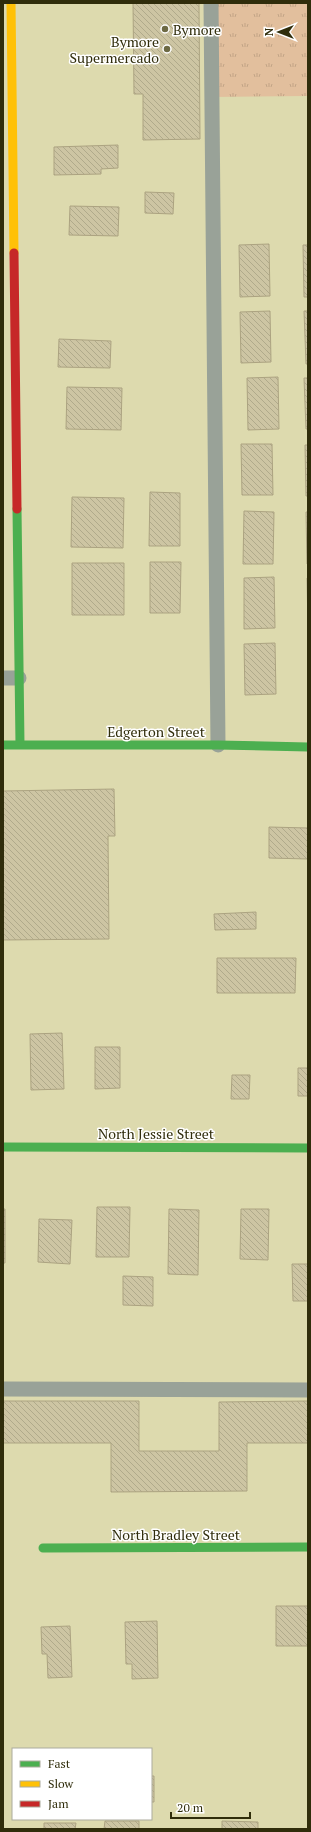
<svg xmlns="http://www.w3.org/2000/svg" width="311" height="1832" font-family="'PT Serif',serif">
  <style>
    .grass { fill: url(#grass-tufts) }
    .building { fill: url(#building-back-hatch); stroke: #aca381 }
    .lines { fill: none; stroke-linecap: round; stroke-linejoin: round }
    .lane { stroke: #99a298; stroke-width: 15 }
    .fast { stroke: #4caf50; stroke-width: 9 }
    .slow { stroke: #ffc107; stroke-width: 9 }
    .jam { stroke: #c62828; stroke-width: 9 }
    .poi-dot { fill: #6d6a44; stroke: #fff; stroke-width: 1.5 }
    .labels { text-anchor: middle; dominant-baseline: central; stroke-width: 3; stroke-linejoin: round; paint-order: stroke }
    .poi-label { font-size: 14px; fill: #302d0b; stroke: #fff; text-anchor: start }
    .street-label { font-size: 14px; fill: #302d0b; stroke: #fff }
  </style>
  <defs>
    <pattern id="grass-tufts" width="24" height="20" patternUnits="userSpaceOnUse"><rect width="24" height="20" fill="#e2bf9d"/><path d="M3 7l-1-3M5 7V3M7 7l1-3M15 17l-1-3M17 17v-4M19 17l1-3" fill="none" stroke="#c2a486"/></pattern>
    <pattern id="building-back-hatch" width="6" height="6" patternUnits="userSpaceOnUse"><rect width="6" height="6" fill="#cdc5a3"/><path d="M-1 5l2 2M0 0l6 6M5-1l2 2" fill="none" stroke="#b0aa8b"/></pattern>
  </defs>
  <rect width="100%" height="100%" fill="#dddaae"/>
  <path class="grass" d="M211,3H308V96L212,97Z"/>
  <path class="building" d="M133,3H199L200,139L143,140V94H134Z
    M118,145V168L101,169V174L54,175V147Z
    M145,192L174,193L173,214L145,213Z
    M70,206L119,207L118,236L69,235Z
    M269,244L270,296L240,297L239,245Z
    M303,245H308V297H304Z
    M270,311L271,362L241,363L240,312Z
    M304,311H308V364H306Z
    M59,339L111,341L110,368L58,367Z
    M278,377L279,429L248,430L247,378Z
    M304,378H308V429H306Z
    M67,387L122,388L121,430L66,429Z
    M241,444H272L273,495H242Z
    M305,445H308V496H306Z
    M150,492L180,493V546H149Z
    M72,497L124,498L123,548L71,547Z
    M244,511L274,512L273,564H243Z
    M306,512H308V564H307Z
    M150,562H181L180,613H150Z
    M72,563H124V615H72Z
    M274,577L275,628L244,629V578Z
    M307,578H308V629Z
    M275,643L276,694L245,695L244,644Z
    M114,789L115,836H108L109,939L3,940V791Z
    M269,827L308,828V859L269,858Z
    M256,912V929L215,930L214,914Z
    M217,958H296L295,993H217Z
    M62,1033L64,1089L31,1090L30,1034Z
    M95,1047H120V1088L95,1089Z
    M298,1068H308V1096H298Z
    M232,1075H250L249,1099H231Z
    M97,1207H130L129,1257H96Z
    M3,1209H5V1263H3Z
    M169,1209L199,1210L198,1275L168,1274Z
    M241,1209H269L268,1260L240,1259Z
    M39,1219L72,1220L70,1264L38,1262Z
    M292,1264H308V1301H293Z
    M123,1276L153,1277V1306L123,1305Z
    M3,1401H139V1451H219V1402L308,1401V1443H247V1491L111,1492V1443H3Z
    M276,1606H308V1646H276Z
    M157,1621L158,1678L132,1679V1664H126L125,1622Z
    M70,1626L72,1677L48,1678L47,1654H42L41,1627Z
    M151,1776H154V1802H151Z
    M105,1821H139V1829H104Z
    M222,1821L258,1822V1829H222Z
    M44,1823H76L75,1829H44Z"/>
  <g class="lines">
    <path class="lane" d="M211,3L218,745
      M3,678H19
      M3,1389L308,1390"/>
    <path class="fast" d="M17,509L20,745
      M3,745H218L308,747
      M3,1147L308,1148
      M43,1548L308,1547"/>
    <path class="slow" d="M11,3L14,253"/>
    <path class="jam" d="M14,253L17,509"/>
  </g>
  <g class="poi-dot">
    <circle cx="165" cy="29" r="4"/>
    <circle cx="167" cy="49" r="4"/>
  </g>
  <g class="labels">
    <g class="poi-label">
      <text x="173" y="29">Bymore</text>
      <text x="159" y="41" text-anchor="end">Bymore<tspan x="159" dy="16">Supermercado</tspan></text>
    </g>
    <g class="street-label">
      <text x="156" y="731">Edgerton Street</text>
      <text x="156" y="1133">North Jessie Street</text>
      <text x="176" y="1534">North Bradley Street</text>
    </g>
  </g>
  <rect width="311" height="1832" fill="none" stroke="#302d0b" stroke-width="8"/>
  <rect x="12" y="1748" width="140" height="72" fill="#ffffff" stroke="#acab9d"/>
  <rect x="20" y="1761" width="20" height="6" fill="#4caf50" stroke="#acab9d"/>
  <text x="48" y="1768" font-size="12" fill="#302d0b">Fast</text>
  <rect x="20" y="1781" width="20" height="6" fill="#ffc107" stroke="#acab9d"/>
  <text x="48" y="1788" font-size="12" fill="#302d0b">Slow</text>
  <rect x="20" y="1801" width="20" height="6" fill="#c62828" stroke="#acab9d"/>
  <text x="48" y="1808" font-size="12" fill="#302d0b">Jam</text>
  <g transform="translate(279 32) rotate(270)" stroke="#ffffff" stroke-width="3" paint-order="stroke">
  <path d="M0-3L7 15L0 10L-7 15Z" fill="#302d0b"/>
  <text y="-6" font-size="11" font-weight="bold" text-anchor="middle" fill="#302d0b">N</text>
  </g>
  <path d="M171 1812v6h79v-6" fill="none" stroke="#302d0b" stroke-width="2"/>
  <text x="177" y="1812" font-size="12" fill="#302d0b" stroke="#ffffff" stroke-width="3" paint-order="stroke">20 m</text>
</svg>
